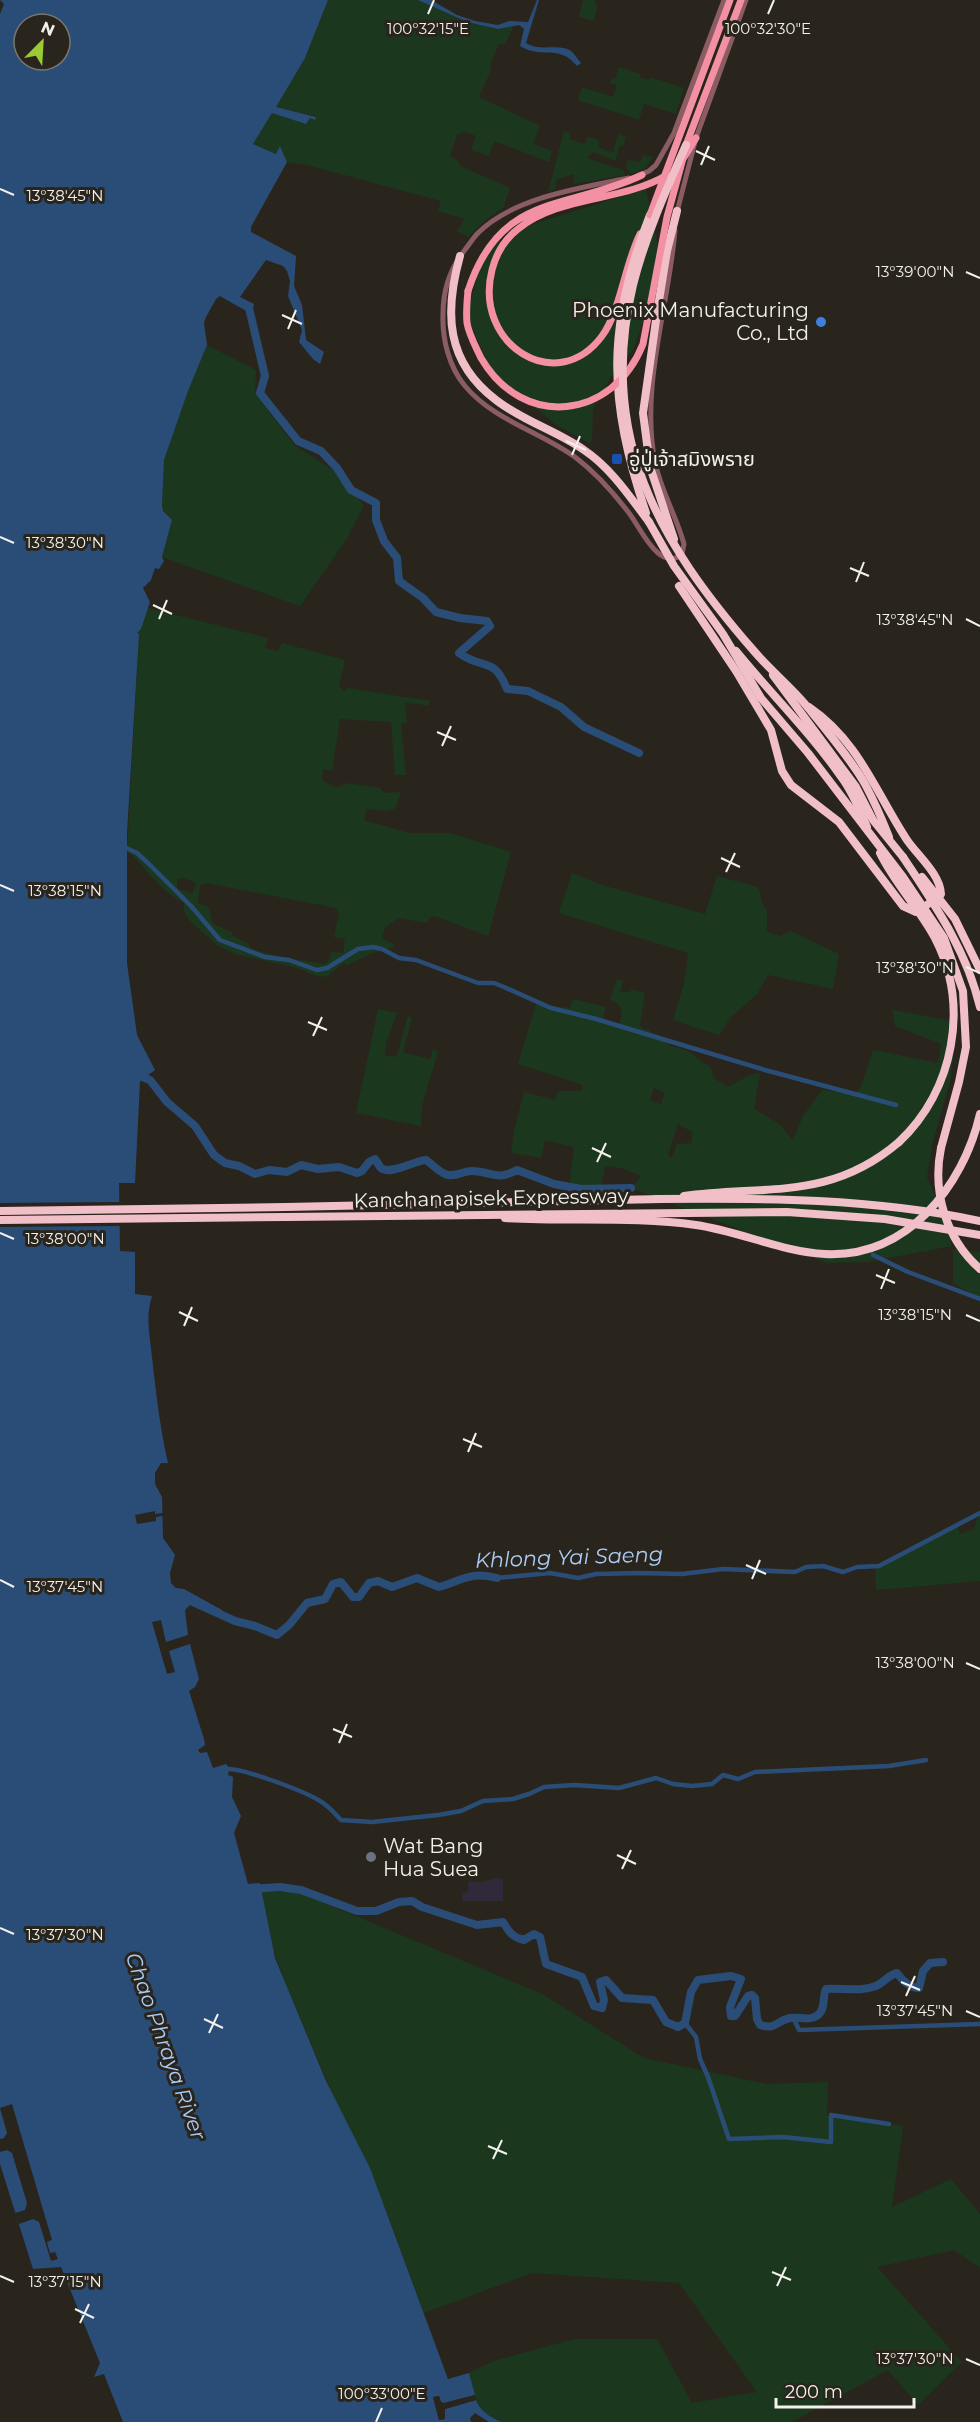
<svg xmlns="http://www.w3.org/2000/svg" width="980" height="2422" font-family="Montserrat,'Noto Sans Thai',sans-serif">
  <style>
    .education { fill: #302939 }
    .green { fill: #1b381e; fill-rule: evenodd }
    .water { fill: #2a4d78; fill-rule: evenodd }
    .pier { fill: #29251d }
    .lines { fill: none; stroke-linecap: round; stroke-linejoin: round }
    .canal { stroke: #2a4d78; stroke-width: 4.5 }
    .river { stroke: #2a4d78; stroke-width: 8 }
    .tertiary { stroke: #8c5c64; stroke-width: 5 }
    .primary { stroke: #f490a4; stroke-width: 7 }
    .motorway { stroke: #f1bfc7; stroke-width: 8 }
    .primary-bridge { stroke: #f490a4; stroke-width: 7 }
    .motorway-bridge { stroke: #f1bfc7; stroke-width: 8 }
    .ticks { fill: none; stroke: #f3f1eb; stroke-width: 2 }
    .shop-dot { fill: #3f7fe0; stroke: #29251d; stroke-width: 2 }
    .transit-dot { fill: #1a4fb4; stroke: #29251d; stroke-width: 2 }
    .worship-dot { fill: #6b7280; stroke: #29251d; stroke-width: 2 }
    .labels { text-anchor: middle; dominant-baseline: central; stroke-width: 6; stroke-linejoin: round; paint-order: stroke }
    .poi-label { font-size: 20px; fill: #f3f1eb; stroke: #29251d; text-anchor: start }
    .street-label { font-size: 20px; fill: #f3f1eb; stroke: #29251d }
    .water-label { font-size: 21px; font-style: italic; fill: #abccf5; stroke: #29251d }
    .ticks-label { font-size: 15px; text-anchor: middle; fill: #f3f1eb; stroke: #29251d; stroke-width: 6; stroke-linejoin: round; paint-order: stroke }
  </style>
  <rect width="100%" height="100%" fill="#29251d"/>
  <path class="education" d="M497,1878L503,1879V1901H462V1893L468,1892L469,1881L481,1882Z"/>
  <path class="green" d="M328,0H418L467,22L498,29L514,25L506,43L498,45L490,66L492,68L479,97L540,126L533,144L552,151L549,162L494,141L489,156L471,150L476,136L464,131L462,133L457,134L450,157L456,159L460,166L510,188L503,208L487,219L468,237L457,231L465,219L438,211L441,201L307,165L287,162L280,146L276,154L253,144L272,113L306,124L310,118L314,120L316,116L275,107L305,58Z
    M583,0H595V5H598L594,21L579,17Z
    M619,67L640,74V77L649,80L650,77L684,88L676,114L644,104L639,120L578,100L582,87L613,97L617,86L610,83L612,78L615,79Z
    M564,131L571,133L569,139L585,144L588,137L599,140V148L613,152L618,134L626,137L623,146L620,145L615,161L593,152L587,158L623,170L625,175L574,184L573,174L556,180V189L548,192Z
    M643,155L653,157L645,169L630,174L626,166L628,160L640,162Z
    M646,189L660,256L649,306L633,350L612,375L593,409L592,441L589,443L555,424L491,371L467,315L484,252L517,229Z
    M207,345L256,370L255,393L294,445L333,470L364,505L346,540L300,606L162,557L172,520L163,511L162,506L164,460L188,391Z
    M147,608L268,638L265,648L278,651L282,643L345,660L339,686L344,691L348,688L430,701L429,706L405,702L407,722L401,724L406,775H395L391,722L340,719L332,771L323,769L322,779C332,786 336,791 346,783L380,788L384,793L401,792L395,809L385,811L367,809L364,820L409,833H450L511,852L488,936L435,916L430,917L427,923L398,918L385,928L382,938L393,944V948L373,953L347,965L343,963L328,976L319,977L297,968L235,954L218,946L189,920L184,911V903C161,891 146,868 127,851L139,634L137,633ZM184,878L196,883L192,894L177,888V879ZM206,883L336,908L339,913L334,937L345,939L343,953L331,952L329,960L324,964L277,956L251,949L248,944L233,936L232,932L213,924L208,906L198,904L200,885Z
    M572,873L602,885L705,914L717,876L758,887L763,905L767,910V932L780,936L791,931L839,954L833,989L768,975L757,994L730,1018L719,1035L673,1020L684,984L688,953L559,913Z
    M617,979L623,981L620,992H630L632,989L645,993L640,1024L642,1028L650,1030L652,1034L668,1038V1045L689,1051L701,1062L710,1066L714,1078L728,1087L748,1076L760,1073L754,1109L779,1124L793,1140L803,1116L822,1090L854,1094L861,1087L873,1050L938,1063L941,1044L895,1026L892,1010L954,1021L953,1059L950,1082L932,1144L927,1177L938,1201L952,1246L867,1262L827,1263L631,1188L641,1176L621,1168L605,1166L600,1194H568L574,1147L545,1140L541,1158L511,1153L514,1131L524,1092L555,1100L558,1091H581L583,1085L518,1064L536,1004L570,1008L573,999L606,1007L603,1017L605,1023L619,1026C622,1013 624,1005 610,999ZM654,1088L665,1093L661,1104L650,1101ZM678,1124L692,1132V1143L677,1144L672,1158L668,1155Z
    M378,1009L397,1013L386,1043L385,1055L396,1057L397,1055L408,1016L412,1018L403,1052L430,1059L433,1049L438,1051L422,1106L421,1126L356,1113Z
    M953,1249L980,1252V1298L953,1283Z
    M978,1516H980V1581L876,1590L875,1569L957,1526L960,1534L974,1529Z
    M262,1892H298L542,1994L644,2058L766,2084L828,2082L827,2115L903,2126L892,2207L951,2179L980,2214V2268L954,2250L877,2267L962,2362L918,2405L888,2370L792,2422H501C476,2412 475,2398 469,2373L494,2361L574,2339H657L692,2403L757,2392L679,2283L532,2273L424,2313L370,2168L331,2091L288,1989L273,1949Z"/>
  <path class="water" d="M0,0H328L305,58L276,107L316,117L315,120L310,118L306,124L272,113L253,144L276,154L280,146L287,162L251,227V232L296,256L294,286L302,305L306,340L324,352L320,364L313,359L299,342L302,330L288,296L290,281L287,271L283,266L266,260L240,297L254,304L253,308L239,307L220,296L216,299L206,317L204,323L207,345L188,391L164,460L162,506L163,511L172,520L162,557L164,561L159,569L155,568L151,580L143,588L150,602L141,629L137,633L139,634L127,833V963L137,1035L155,1070L140,1081L135,1183H119L120,1251L135,1252V1294L152,1296C145,1317 150,1336 152,1357C156,1393 160,1428 168,1463H161L155,1473V1484L162,1497L163,1538L175,1555L170,1573L171,1583L176,1588L184,1589L222,1610L221,1615L202,1606L190,1605L185,1610L188,1635L166,1642L161,1620L152,1622L167,1674L175,1672L169,1651L190,1644L199,1679L195,1687L189,1691L204,1739L205,1745L198,1750L200,1753L207,1752L213,1768L226,1764L229,1768L228,1775L233,1777L232,1797L241,1816L234,1833L248,1884L260,1883L275,1958L326,2081L370,2168L448,2379L469,2373L475,2395L444,2403L441,2402L439,2396L433,2397L439,2420L445,2419V2409L476,2400C480,2411 490,2417 501,2422H489L475,2413L470,2418L471,2422H123L104,2374L94,2377L100,2363L61,2267L33,2269L0,2164V14L4,4ZM24,24H60V60H24Z
    M418,0H431L457,15L475,21L498,25L509,21L528,22L537,0H539L526,43C540,52 558,43 571,51C575,54 578,60 581,63L577,66C558,43 543,60 520,46L524,29L519,25L498,29L467,22Z"/>
  <path class="pier" d="M122,1202V1226L0,1227V1203Z
    M155,1511V1514L163,1513V1516L156,1517V1521L137,1524L135,1515Z
    M12,2104L52,2240L47,2242L50,2253L55,2252L58,2259L51,2261L39,2222L33,2219L19,2224L15,2213L25,2210L27,2203L12,2153L7,2150L0,2152V2139L4,2138L7,2133L0,2108Z
    M475,2395L476,2400L445,2409V2419L439,2420L433,2397L439,2396L441,2402L444,2403Z"/>
  <g class="lines">
    <path class="canal" d="M122,846L137,853L149,864L191,906L220,940L265,957L289,960L317,970L327,968L358,949L373,947L382,949L399,958L416,960L478,983H494L504,987L551,1008L596,1019L765,1070L896,1105
      M873,1255L908,1272L980,1299
      M497,1578L550,1573L578,1578L596,1574L639,1573L682,1574L723,1569L795,1572L806,1567L823,1566L843,1572L857,1567L879,1566L980,1513
      M224,1769C241,1767 304,1791 320,1801C328,1805 335,1814 341,1820L372,1822L438,1815L461,1811L483,1801L513,1799L529,1794L544,1787L574,1785L619,1788L656,1778L673,1784L692,1786L712,1784L723,1775L738,1779L755,1772L889,1766L926,1760
      M793,2017L799,2030L980,2024
      M685,2023L696,2037L700,2059L708,2077L729,2139L783,2137L831,2142V2115L889,2124"/>
    <path class="river" d="M239,302L249,308L265,376L260,393L298,441L321,451L337,468L351,490L376,503V520L384,541L397,558L399,581L423,598L436,612L460,618L487,621L490,626L459,653C484,671 493,655 507,689L528,691L561,707L584,727L639,753
      M134,1074L150,1080L167,1102L195,1126L214,1155L225,1163L239,1166L255,1174L269,1170L287,1172L301,1165L318,1169L339,1167L357,1173L362,1171L369,1162L375,1159C377,1161 378,1164 380,1167C388,1177 416,1160 426,1160C432,1164 438,1171 445,1174C454,1178 463,1171 472,1171C492,1171 495,1182 517,1170L554,1184L581,1189L631,1188
      M193,1602L235,1621L255,1626L277,1635L289,1625L307,1603L325,1599L333,1584L341,1582L353,1597H359L369,1583L378,1581L392,1587L417,1578L439,1587C463,1580 471,1571 497,1578
      M252,1889L280,1887L301,1890L357,1911H376L399,1902L412,1901L422,1907L477,1925L503,1922C509,1932 512,1937 524,1940L534,1934L540,1937L546,1964L582,1977L594,2006L602,2008L604,2000L600,1982L606,1980L622,1998L653,2000L666,2022L678,2027L685,2023L691,1992L698,1980L731,1976L741,1979L730,2007L731,2016H735L748,1996L752,1995L755,1998L757,2019L760,2025C777,2030 775,2021 790,2018C799,2016 809,2022 818,2015C826,2009 822,1997 826,1989C843,1988 860,1992 876,1986C885,1982 888,1975 897,1973C902,1980 909,1988 919,1988L923,1971L930,1963L943,1962"/>
    <path class="tertiary" d="M638,176L649,171L656,165L674,133L724,0
      M629,178C581,188 514,197 478,233C473,238 469,245 464,251C450,269 443,291 443,314C442,339 449,367 465,386C493,420 541,432 575,457C596,473 613,492 629,513C638,525 646,543 658,553C665,559 675,561 682,554L684,544C676,515 661,491 655,462C640,386 669,306 675,230
      M677,212L696,138L746,0"/>
    <path class="primary" d="M686,145L741,0
      M680,164L696,138
      M640,234C625,264 620,312 602,336C557,397 473,345 492,270C496,254 505,239 518,229C560,195 622,202 667,175
      M468,291C500,192 566,211 642,175"/>
    <path class="motorway" d="M460,256C444,313 446,362 496,400C523,421 557,431 584,450C611,468 630,497 649,522
      M646,513C608,401 606,326 650,215
      M674,539L650,467L643,413L657,313L667,251L677,211
      M679,586L736,671L771,730L782,771L791,785L839,822L903,906L916,912L939,897L941,894C940,874 918,856 907,840C876,793 859,741 809,707
      M736,651C771,694 811,733 842,778C853,793 860,811 867,827
      M773,675L856,787L873,820L903,857
      M941,1148C932,1192 946,1239 980,1269
      M684,1196C766,1185 830,1201 899,1142
      M0,1211L286,1207L662,1199
      M505,1218C568,1222 633,1216 696,1225C739,1231 782,1252 825,1254C907,1258 963,1187 980,1114
      M0,1220L286,1217"/>
    <path class="primary-bridge" d="M650,215L730,0
      M468,291C467,301 466,313 467,323C469,335 476,347 481,358C523,430 613,420 643,344L667,217L682,162"/>
    <path class="motorway-bridge" d="M686,145C666,190 645,237 633,285C597,436 658,541 754,651C770,670 789,685 805,704C823,726 851,759 865,784C874,801 882,819 889,837
      M649,522L674,566L723,634L761,698L808,753L903,877L944,938L963,991L966,1047L959,1082L941,1148
      M880,853C895,884 919,908 935,938C970,1006 954,1090 899,1142
      M903,857C936,907 966,949 980,1007
      M922,877L955,919L980,970
      M656,1199C765,1198 872,1198 980,1221
      M286,1217L787,1212L885,1219L980,1235"/>
  </g>
  <path class="ticks" d="M428,14L434,0M768,14L774,0M696,151L715,160M701,165L709,146M0,189L14,195M966,272L980,278M282,315L302,324M288,329L296,310M566,441L586,450M572,455L580,436M0,537L14,543M850,568L869,576M856,582L864,562M153,605L172,614M159,619L167,600M966,619L980,626M437,732L456,740M442,746L451,726M721,858L740,867M726,872L735,853M0,885L14,891M966,967L980,973M308,1022L327,1030M313,1036L322,1017M592,1148L611,1157M597,1162L606,1143M0,1233L14,1239M876,1275L895,1283M881,1289L889,1269M179,1312L198,1321M966,1315L980,1321M184,1326L192,1307M463,1439L482,1447M468,1452L476,1433M746,1565L766,1574M752,1579L760,1560M0,1580L14,1587M966,1663L980,1669M333,1729L352,1737M339,1743L347,1724M617,1855L636,1864M622,1869L631,1850M0,1928L14,1934M901,1982L920,1990M906,1996L915,1976M966,2011L980,2017M204,2019L223,2028M209,2033L218,2014M488,2146L507,2154M493,2159L502,2140M772,2272L791,2280M0,2276L14,2282M777,2286L786,2267M75,2309L94,2318M80,2323L89,2304M966,2359L980,2365M376,2422L382,2408"/>
  <circle class="shop-dot" cx="821" cy="322" r="6"/>
  <rect class="transit-dot" x="611" y="453" width="12" height="12" rx="3"/>
  <circle class="worship-dot" cx="371" cy="1857" r="6"/>
  <g class="labels">
    <g class="poi-label">
      <text x="809" y="310" text-anchor="end">Phoenix Manufacturing<tspan x="809" dy="23">Co., Ltd</tspan></text>
      <text x="629" y="459">อู่ปู่เจ้าสมิงพราย</text>
      <text x="383" y="1846">Wat Bang<tspan x="383" dy="23">Hua Suea</tspan></text>
    </g>
    <g class="street-label">
      <text transform="translate(491 1198) rotate(-1)">Kanchanapisek Expressway</text>
    </g>
    <g class="water-label">
      <text transform="translate(569 1557) rotate(-2)">Khlong Yai Saeng</text>
      <text transform="translate(166 2046) rotate(70)">Chao Phraya River</text>
    </g>
  </g>
  <g class="ticks-label">
    <text x="768" y="34">100°32'30"E</text>
    <text x="428" y="34">100°32'15"E</text>
    <text x="65" y="201">13°38'45"N</text>
    <text x="915" y="277">13°39'00"N</text>
    <text x="65" y="548">13°38'30"N</text>
    <text x="915" y="625">13°38'45"N</text>
    <text x="65" y="896">13°38'15"N</text>
    <text x="915" y="973">13°38'30"N</text>
    <text x="65" y="1244">13°38'00"N</text>
    <text x="915" y="1320">13°38'15"N</text>
    <text x="65" y="1592">13°37'45"N</text>
    <text x="915" y="1668">13°38'00"N</text>
    <text x="65" y="1940">13°37'30"N</text>
    <text x="915" y="2016">13°37'45"N</text>
    <text x="65" y="2287">13°37'15"N</text>
    <text x="915" y="2364">13°37'30"N</text>
    <text x="382" y="2399">100°33'00"E</text>
  </g>
  <g transform="translate(42 42) rotate(24)"><circle r="28" fill="#29251d" stroke="#7a776f" stroke-width="1.5"/>
  <path d="M0-4.5L10 22L0 15L-10 22Z" fill="#9acb34"/>
  <text y="-9" font-size="16" font-weight="bold" text-anchor="middle" fill="#f3f1eb">N</text>
  </g>
  <path d="M776 2398v9h138v-9" fill="none" stroke="#f3f1eb" stroke-width="3"/>
  <text x="785" y="2398" font-size="18" fill="#f3f1eb" stroke="#29251d" stroke-width="4.5" paint-order="stroke">200 m</text>
</svg>
